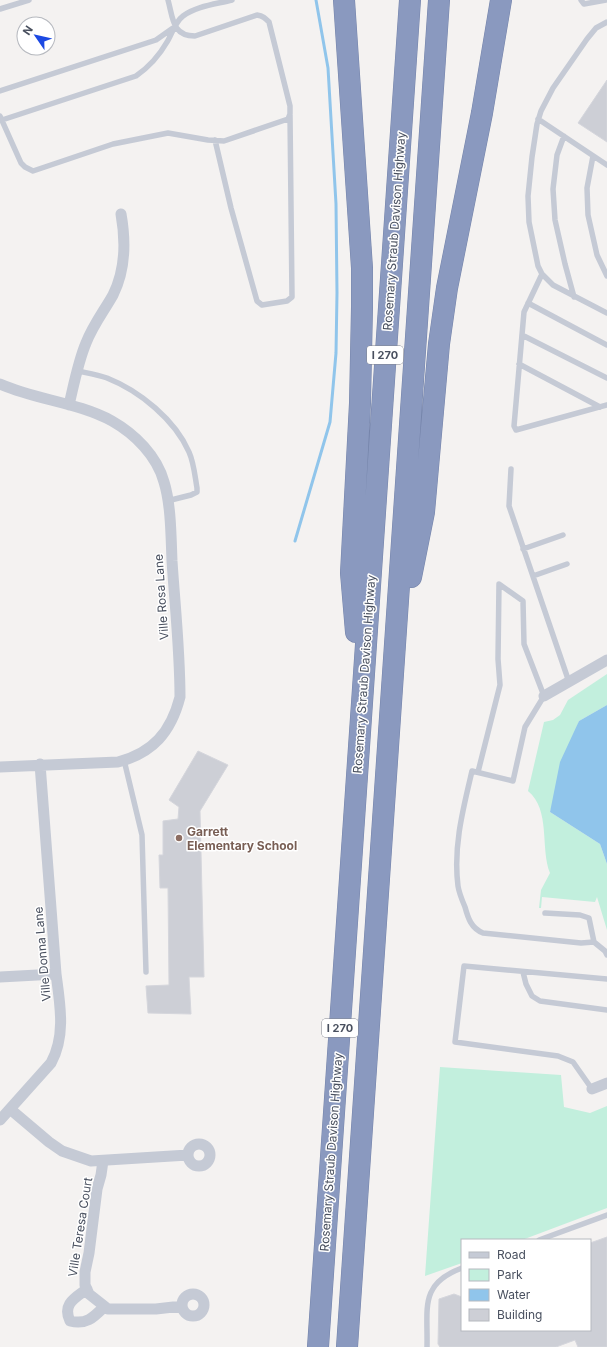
<svg xmlns="http://www.w3.org/2000/svg" width="607" height="1347" font-family="Inter,sans-serif">
  <style>
    .green { fill: #c2efdd }
    .water { fill: #90c5eb }
    .lines { fill: none; stroke-linecap: round; stroke-linejoin: round }
    .stream { stroke: #90c5eb; stroke-width: 3 }
    .building { fill: #cdcfd6; stroke: #d5d6dc }
    .motorway-casing { stroke: #7584aa; stroke-width: 22 }
    .service { stroke: #c5cad5; stroke-width: 5.5 }
    .minor { stroke: #c5cad5; stroke-width: 11 }
    .motorway { stroke: #8a99bf; stroke-width: 21 }
    .education-dot { fill: #8d6e63; stroke: #fff; stroke-width: 1.5 }
    .labels { text-anchor: middle; dominant-baseline: central; stroke-width: 3; stroke-linejoin: round; paint-order: stroke }
    .shield { fill: #fff; stroke: #80848f; stroke-width: 1 }
    .shield-label { font-size: 11px; font-weight: bold; fill: #49505f }
    .street-label { font-size: 12px; fill: #49505f; stroke: #fff }
    .education-label { font-size: 12px; font-weight: bold; fill: #785e54; stroke: #fff; text-anchor: start }
  </style>
  <rect width="100%" height="100%" fill="#f4f2f1"/>
  <path class="green" d="M607,674V705L579,721L550,812L600,844L607,864V930L597,897L595,902L542,897L541,908H539L541,890L550,873C540,848 551,810 528,791L544,722L553,720L560,715L568,700Z
    M440,1067L561,1075L564,1107L590,1113L607,1106V1208L522,1240H462V1263L425,1276Z"/>
  <path class="water" d="M607,705V864L600,844L550,812L560,762L579,721Z"/>
  <g class="lines">
    <path class="stream" d="M295,541L330,422L336,353L337,293L336,204L328,68L316,0"/>
  </g>
  <path class="building" d="M607,80V142L578,123Z
    M198,751L228,765L200,811L204,977H189L191,1014L148,1013L146,986L169,985L168,888H160L159,855H163V821L178,819L179,807L169,800Z
    M607,1237V1347H578L575,1340L556,1347H440L438,1344L439,1299L454,1294L462,1297V1330H590V1243Z"/>
  <g class="lines">
    <g class="motorway-casing">
      <path id="motorway" d="M344,0L362,268V307L360,403L351,573L356,632
        M411,577L424,512L439,344L447,288L482,113L501,0
        M318,1347L410,0
        M347,1347L439,0"/>
    </g>
    <path class="service" d="M581,0L584,4L606,0
      M0,9L29,0
      M607,22L596,28L587,39L553,88L541,111L537,124L532,157L528,196L529,222L538,266L542,274L553,285L607,313
      M0,91L156,40L173,28
      M0,116L21,163L25,167L33,171L113,144L168,133L208,140L224,141L288,119L290,114V106L269,22C265,18 263,16 257,15L195,36C172,36 173,18 168,0
      M538,119L607,165
      M2,120L136,76C149,67 159,56 167,42C172,34 175,22 183,16C196,6 217,4 232,0
      M564,136L557,155L553,189L555,220L565,264L574,297
      M215,140L231,208L257,301L262,305L287,301L292,297L290,115
      M593,156L587,188L588,215L597,255L607,276
      M542,274L524,312L514,426L516,430L607,405
      M528,303L607,345
      M522,335L607,378
      M519,364L600,407
      M78,371C87,373 98,375 107,378C140,391 175,420 189,452C194,463 195,477 197,488V492L191,495L167,501
      M511,469L509,506L569,682
      M523,549L563,535
      M533,576L567,564
      M124,760L142,835L146,972
      M478,772L500,685L498,659L499,584L523,601L524,644L544,696L525,727L513,781L472,771C463,809 453,847 458,886C459,893 462,900 465,907C468,918 471,928 483,933L581,943L594,942
      M545,913L580,915L589,918L594,942L605,951L607,955
      M523,972L526,984L532,996L540,1001L607,1010
      M592,1089L573,1062L558,1056L455,1042L464,966L607,979
      M539,1240L607,1215
      M427,1347C428,1308 419,1284 462,1268"/>
    <path class="minor" d="M0,384C36,400 77,402 112,421C135,434 157,456 164,482C171,504 171,537 172,561C175,606 180,652 180,697C171,732 153,753 118,762L0,767
      M69,405C74,384 78,362 86,343C93,325 104,311 113,295C126,269 126,242 121,214
      M544,696L607,660
      M0,977L56,974
      M592,1089L607,1083
      M10,1109L49,1142L62,1151L91,1161L188,1155
      M0,1120L51,1063C66,1036 60,1004 56,974L40,764
      M188 1155a11 11 0 1 1 22 0a11 11 0 1 1-22 0Z
      M103,1161L101,1175L97,1189L89,1253L85,1272V1285L89,1294L108,1309H156L182,1306
      M87,1289C75,1298 62,1304 70,1321C86,1325 93,1318 104,1307
      M182 1305a11 11 0 1 1 22 0a11 11 0 1 1-22 0Z"/>
    <use href="#motorway" class="motorway"/>
  </g>
  <circle class="education-dot" cx="179" cy="838" r="4"/>
  <g class="labels">
    <g class="shield">
      <rect x="367" y="346" width="36" height="18" rx="3"/>
      <rect x="322" y="1019" width="36" height="18" rx="3"/>
    </g>
    <g class="shield-label">
      <text x="385" y="355">I 270</text>
      <text x="340" y="1028">I 270</text>
    </g>
    <g class="street-label">
      <text transform="translate(394 231) rotate(-86)">Rosemary Straub Davison Highway</text>
      <text transform="translate(161 597) rotate(-94)">Ville Rosa Lane</text>
      <text transform="translate(364 674) rotate(-86)">Rosemary Straub Davison Highway</text>
      <text transform="translate(42 954) rotate(-95)">Ville Donna Lane</text>
      <text transform="translate(331 1152) rotate(-86)">Rosemary Straub Davison Highway</text>
      <text transform="translate(80 1227) rotate(-81)">Ville Teresa Court</text>
    </g>
    <g class="education-label">
      <text x="187" y="831">Garrett<tspan x="187" dy="14">Elementary School</tspan></text>
    </g>
  </g>
  <rect x="461" y="1239" width="130" height="92" fill="#ffffff" stroke="#b6b9bf"/>
  <rect x="469" y="1252" width="20" height="6" fill="#c5cad5" stroke="#b6b9bf"/>
  <text x="497" y="1259" font-size="12" fill="#49505f">Road</text>
  <rect x="469" y="1269" width="20" height="12" fill="#c2efdd" stroke="#b6b9bf"/>
  <text x="497" y="1279" font-size="12" fill="#49505f">Park</text>
  <rect x="469" y="1289" width="20" height="12" fill="#90c5eb" stroke="#b6b9bf"/>
  <text x="497" y="1299" font-size="12" fill="#49505f">Water</text>
  <rect x="469" y="1309" width="20" height="12" fill="#cdcfd6" stroke="#b6b9bf"/>
  <text x="497" y="1319" font-size="12" fill="#49505f">Building</text>
  <g transform="translate(36 36) rotate(304)"><circle r="19" fill="#ffffff" stroke="#b6b9bf"/>
  <path d="M0-3L7 15L0 10L-7 15Z" fill="#1c49e3"/>
  <text y="-6" font-size="11" font-weight="bold" text-anchor="middle" fill="#49505f">N</text>
  </g>
</svg>
